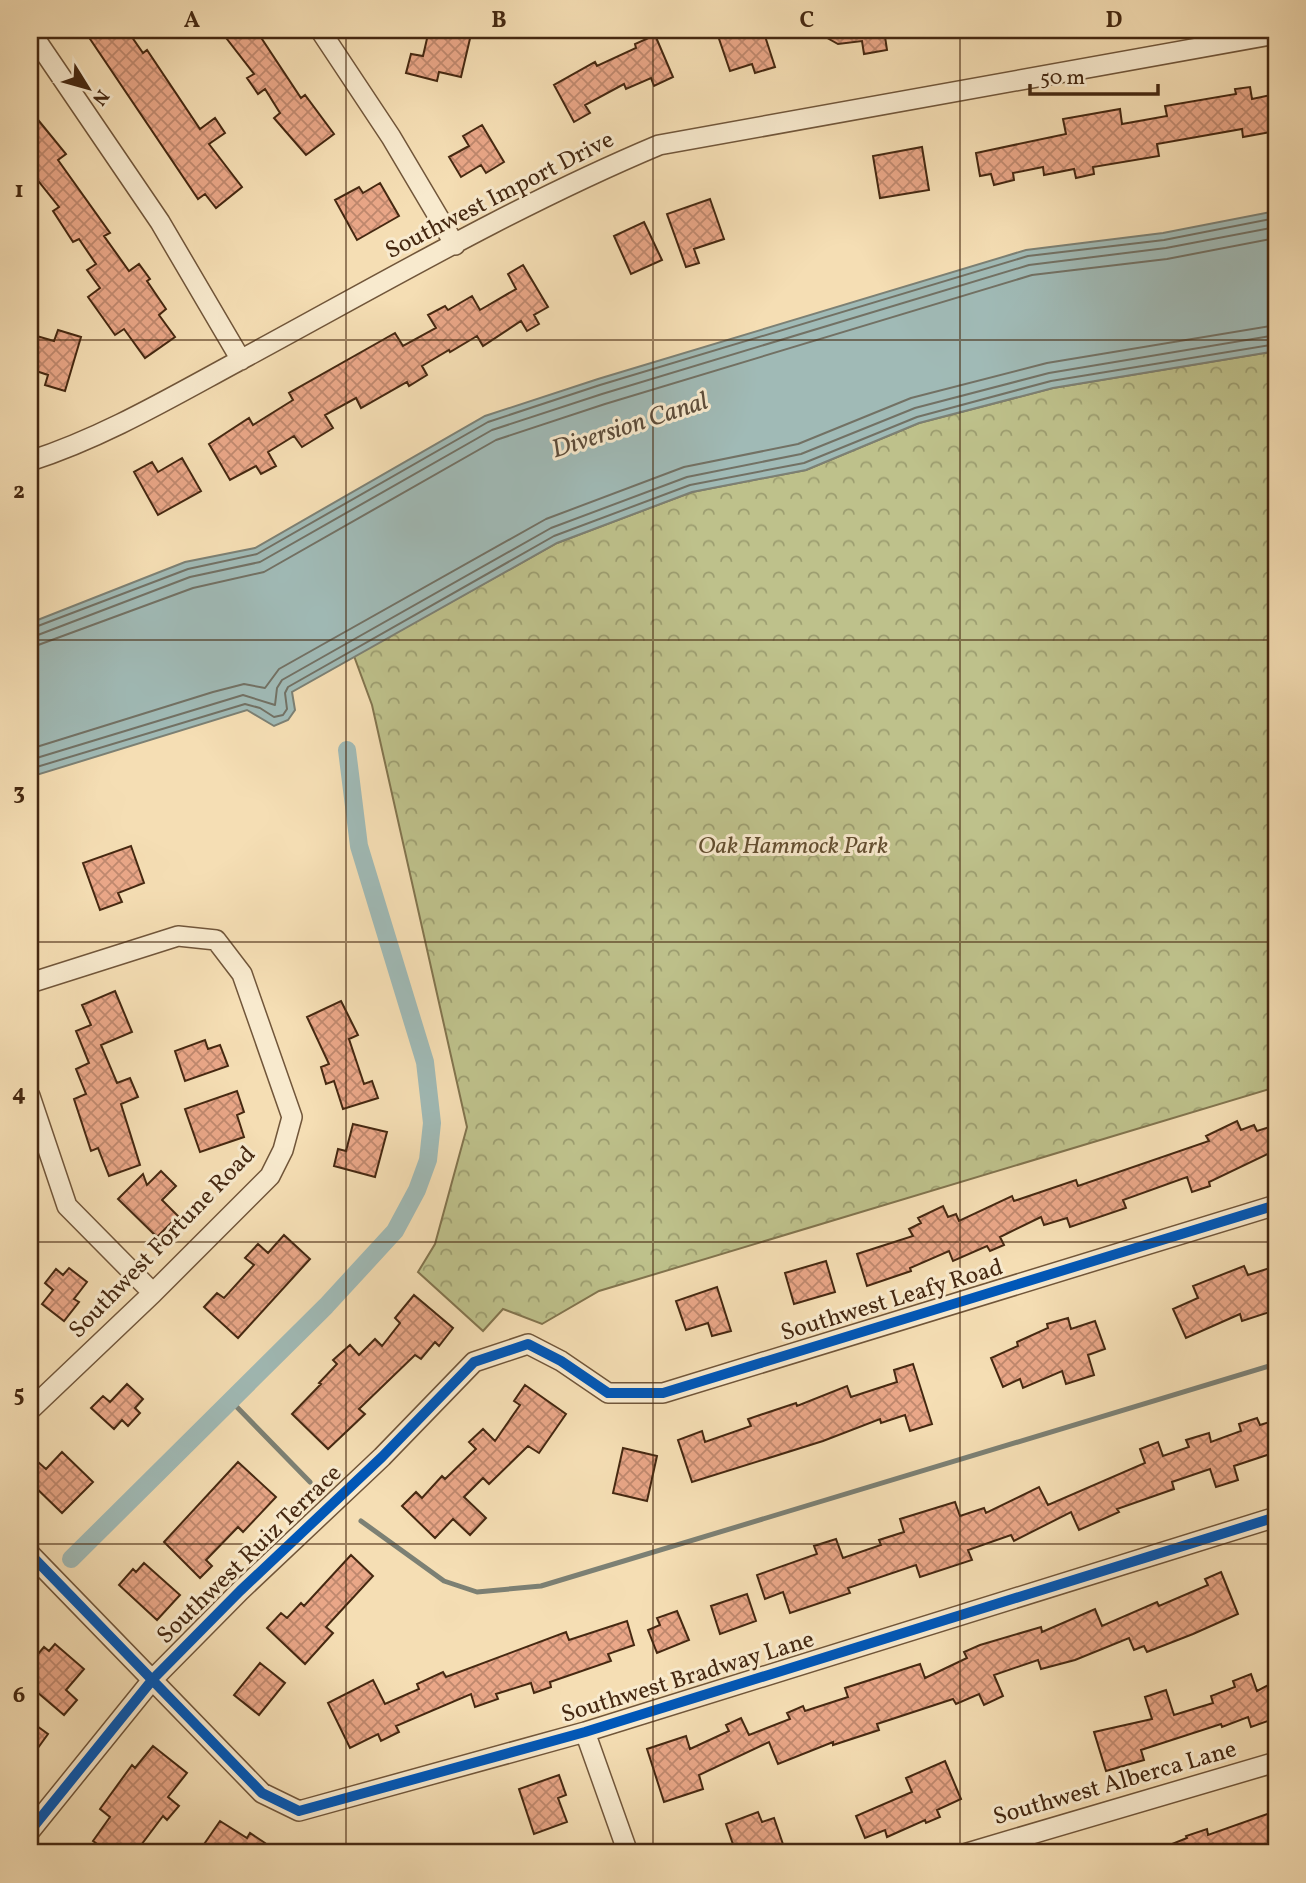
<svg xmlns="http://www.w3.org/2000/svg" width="1306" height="1883" font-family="Vollkorn,serif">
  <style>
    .park { fill: url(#park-crowns); stroke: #82744e; stroke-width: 2 }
    .water { fill: #a0bab6; stroke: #7c8074; stroke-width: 2 }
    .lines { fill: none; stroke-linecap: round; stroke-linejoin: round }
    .shore { stroke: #727164; stroke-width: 2 }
    .stream { stroke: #7c8074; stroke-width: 5 }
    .canal { stroke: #a0bab6; stroke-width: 18 }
    .building { fill: url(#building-cross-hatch); stroke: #452811; stroke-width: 2 }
    .minor-casing { stroke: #71563a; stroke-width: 22 }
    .minor { stroke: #f8eace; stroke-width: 19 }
    .cycleway-casing { stroke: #f8eace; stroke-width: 15 }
    .cycleway { stroke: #0057b8; stroke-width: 10 }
    .grid { fill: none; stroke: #452811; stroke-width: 2; stroke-opacity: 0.55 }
    .labels { text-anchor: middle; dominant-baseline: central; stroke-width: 6; stroke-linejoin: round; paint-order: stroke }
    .street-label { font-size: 24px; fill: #452811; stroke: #f8eace }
    .park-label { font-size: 24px; font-style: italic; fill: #634e30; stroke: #f8eace }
    .water-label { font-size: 26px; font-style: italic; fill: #5c4c3a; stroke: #f8eace }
    .neatline { fill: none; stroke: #452811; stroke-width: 2.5 }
    .grid-label { font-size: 23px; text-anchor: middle; font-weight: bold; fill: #452811 }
  </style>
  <defs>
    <pattern id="park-crowns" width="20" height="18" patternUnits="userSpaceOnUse" patternTransform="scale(1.75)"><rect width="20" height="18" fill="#bec18b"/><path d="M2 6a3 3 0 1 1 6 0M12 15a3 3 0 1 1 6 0" fill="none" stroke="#9c9d70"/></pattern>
    <pattern id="building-cross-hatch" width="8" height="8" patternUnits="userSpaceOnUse" patternTransform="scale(1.75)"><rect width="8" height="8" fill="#eaa788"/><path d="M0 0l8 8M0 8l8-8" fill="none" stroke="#bf886e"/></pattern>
  </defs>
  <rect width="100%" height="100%" fill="#f5deb4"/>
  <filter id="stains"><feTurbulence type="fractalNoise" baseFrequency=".00286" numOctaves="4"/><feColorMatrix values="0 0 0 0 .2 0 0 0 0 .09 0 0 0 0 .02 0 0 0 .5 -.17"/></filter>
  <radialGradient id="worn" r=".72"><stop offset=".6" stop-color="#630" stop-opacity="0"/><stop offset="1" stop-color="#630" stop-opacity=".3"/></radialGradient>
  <path class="park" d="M1276,351V1087L599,1291L542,1324L503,1309L483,1331L418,1272L435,1244L467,1127L372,705L354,656L557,543L692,492L806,470L919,423L1053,388Z"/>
  <path class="water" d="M1276,211V351L1053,388L919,423L806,470L692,492L557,543L292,692L295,710L288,720L274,726L247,710L30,777V623L185,562L255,548L485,416L598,379L1026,250L1163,233Z"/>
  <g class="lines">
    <path class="shore" d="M30,629L188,569L257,554L488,422L600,385L1028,256L1164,240L1276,218
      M30,638L190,577L260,562L492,430L602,394L1029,265L1166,248L1276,227
      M30,648L193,588L264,572L496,440L605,404L1032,275L1167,259L1276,238
      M30,749L213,692L244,684L265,688L279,669L546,519L684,467L798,444L911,398L1047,363L1276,325
      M30,760L243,695L275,705L277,688L282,680L551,528L687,477L801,454L915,408L1049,373L1276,335
      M30,769L245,704L260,708L274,717L283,715L287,709L285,693L288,687L554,536L690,485L804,463L917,417L1051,381L1276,344"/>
    <path class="stream" d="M231,1401L310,1482
      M361,1521L444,1581L477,1592L541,1586L1276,1364
      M30,1604V1603"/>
    <path class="canal" d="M71,1559L326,1306L395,1231L417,1190L428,1160L432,1123L425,1062L359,846L347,750"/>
  </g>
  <path class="building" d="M84,30H127L143,53L147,50L200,129L215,118L225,133L209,144L242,187L216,208L205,194L198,199Z
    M220,30H256L301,98L305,95L334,134L306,155L274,118L280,113L265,89L258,94L247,78L254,74Z
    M429,30H472L461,77L439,72L437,81L406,73L411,54L423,56Z
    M716,30H763L775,67L755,73L752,64L730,71Z
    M813,30H884L887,50L864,54L862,41L838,44Z
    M655,35L673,77L654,86L651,78L626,89L624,84L585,105L590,113L574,122L554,85L595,62L597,66L636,48L635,44Z
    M1250,87L1252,99L1276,94V131L1243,137L1242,129L1157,144L1159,156L1093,167L1094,174L1076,178L1074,169L1044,175L1043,167L1013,173L1014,180L994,185L991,174L980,176L976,153L1066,134L1063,119L1120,109L1122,124L1167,116L1165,106L1236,94L1235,89Z
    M30,110L66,154L58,160L110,233L104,236L129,271L139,264L150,279L147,281L166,309L159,315L175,337L145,358L124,329L115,335L88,297L100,288L87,270L96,264L79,239L73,242L53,211L59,207L32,173L35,170L30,163Z
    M482,125L504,162L486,173L481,165L461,177L449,157L469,146L463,136Z
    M922,147L929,190L880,198L873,156Z
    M380,183L399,216L357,240L335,200L359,187L363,193Z
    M710,199L724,239L694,249L699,263L686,267L667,214Z
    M644,222L662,260L631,274L614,236Z
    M523,265L548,307L534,315L539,324L527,331L521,321L483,346L477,336L450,352L449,350L422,366L427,375L409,386L407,382L361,408L356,398L325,415L333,428L302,447L294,436L268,452L276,466L261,474L256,466L230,480L209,444L249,418L253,425L293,400L289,393L395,333L403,346L436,328L428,315L445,306L448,310L472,296L480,310L516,289L508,274Z
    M58,330L81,337L65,391L45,385L48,375L30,369V334L54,341Z
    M182,458L201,491L158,515L134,472L152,462L158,472Z
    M131,846L144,883L118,893L122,902L100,910L83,863Z
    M115,991L132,1032L101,1045L117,1083L130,1078L138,1097L121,1104L140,1165L109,1176L98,1148L91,1151L74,1099L86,1094L76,1069L89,1063L76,1031L91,1025L82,1005Z
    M341,1001L358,1035L349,1039L364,1084L372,1081L378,1098L343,1109L334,1081L326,1084L321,1067L329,1064L307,1017Z
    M205,1040L208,1049L220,1045L228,1066L185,1081L175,1051Z
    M237,1091L244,1112L237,1115L244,1137L200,1152L185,1109Z
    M1237,1121L1241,1130L1254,1125L1257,1131L1276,1125V1150L1209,1182L1210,1186L1192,1192L1187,1177L1123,1200L1126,1208L1070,1227L1067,1218L1044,1225L1041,1217L1000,1237L1004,1245L990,1251L987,1246L953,1261L949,1251L910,1268L911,1271L867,1286L857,1254L913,1236L909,1229L921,1223L918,1218L943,1206L948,1217L956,1214L959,1221L1012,1196L1014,1201L1076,1180L1078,1186L1209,1141L1206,1136Z
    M353,1124L387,1132L375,1177L334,1166L338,1149L346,1151Z
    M161,1171L176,1186L162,1200L178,1216L157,1237L118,1199L143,1174L147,1185Z
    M284,1235L310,1259L238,1338L204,1307L217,1293L224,1298L254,1265L245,1258L258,1244L268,1253Z
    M826,1261L835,1292L794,1304L785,1273Z
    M1244,1266L1248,1275L1276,1266V1310L1242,1321L1240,1314L1186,1338L1173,1309L1198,1298L1193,1286Z
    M69,1268L87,1282L74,1299L79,1302L64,1321L42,1304L53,1290L45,1283L56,1269L63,1275Z
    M717,1287L731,1331L712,1336L708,1323L686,1330L676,1301Z
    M414,1295L453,1328L439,1346L435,1342L421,1359L415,1355L359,1409L365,1414L328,1449L292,1414L321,1384L319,1383L337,1364L333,1360L350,1345L359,1355L375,1339L382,1346L400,1323L395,1318Z
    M1068,1318L1071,1329L1095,1321L1105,1349L1088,1355L1094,1375L1066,1384L1062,1371L1023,1388L1020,1379L1003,1387L991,1358L1018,1346L1017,1342L1048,1328L1047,1324Z
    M913,1364L932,1424L910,1431L905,1415L881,1423L880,1419L823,1441L692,1482L678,1440L702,1431L705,1442L751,1426L748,1419L796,1403L797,1406L847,1386L851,1397L897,1382L894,1370Z
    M127,1384L143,1399L135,1408L140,1413L128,1426L122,1420L114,1429L91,1408L103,1396L110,1402Z
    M525,1385L566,1414L539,1453L528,1446L489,1484L483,1478L464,1497L486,1518L470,1535L453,1519L435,1538L402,1506L416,1492L422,1498L442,1476L445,1479L476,1449L469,1442L483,1429L495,1441L520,1405L514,1401Z
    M1257,1418L1260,1425L1276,1420V1452L1234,1466L1238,1480L1216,1487L1210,1469L1172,1482L1174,1489L1117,1509L1119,1512L1079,1530L1071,1512L1014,1541L1011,1535L968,1550L972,1560L920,1577L916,1565L848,1588L850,1593L790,1613L783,1592L765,1599L757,1575L817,1554L814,1546L836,1539L843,1558L881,1545L879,1540L904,1532L900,1519L955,1502L960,1516L984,1508L986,1513L1039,1487L1048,1505L1145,1463L1140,1449L1158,1442L1163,1456L1189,1447L1186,1440L1209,1433L1211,1442L1241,1431L1239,1424Z
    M623,1448L657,1456L647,1501L613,1493Z
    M62,1452L93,1482L62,1513L30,1482V1468L37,1461L46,1469Z
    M238,1462L276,1497L243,1532L238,1527L206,1560L212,1566L200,1578L164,1542Z
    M351,1555L373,1576L326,1627L333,1633L305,1664L267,1628L281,1613L287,1618L301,1603L304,1606Z
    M144,1563L180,1595L157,1620L119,1585L133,1569L136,1572Z
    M1221,1572L1238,1614L1193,1634L1147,1652L1144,1646L1134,1650L1129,1638L1075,1660L1041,1669L1038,1660L994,1675L1003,1696L984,1705L979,1694L956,1704L953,1699L877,1724L879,1730L833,1745V1742L778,1764L769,1742L699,1775L703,1789L664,1802L647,1749L686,1736L690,1749L729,1731L726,1725L741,1718L749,1735L790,1719L787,1713L803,1706L805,1711L848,1697L845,1688L920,1664L925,1678L967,1658L964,1652L980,1645L1041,1627L1042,1632L1095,1609L1102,1626L1157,1602L1159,1606L1208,1585L1205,1579Z
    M747,1594L756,1621L720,1634L711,1606Z
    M677,1611L689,1640L657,1653L648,1630L660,1625L657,1618Z
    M627,1621L634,1645L608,1654L611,1661L550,1682L551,1687L534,1693L531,1683L496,1694L498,1699L475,1707L471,1694L396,1726L399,1732L381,1741L378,1734L350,1748L328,1703L373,1680L385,1704L419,1689L417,1684L443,1672L446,1677L566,1632L569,1640Z
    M55,1644L84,1669L66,1690L77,1700L64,1715L30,1686V1673L37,1665L32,1661L44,1647L49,1651Z
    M260,1663L285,1683L259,1715L234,1695Z
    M1251,1674L1257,1691L1276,1681V1718L1251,1727L1248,1717L1222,1727L1221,1724L1141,1750L1144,1760L1106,1771L1094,1732L1152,1719L1145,1697L1166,1690L1174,1715L1213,1703L1211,1696L1235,1687L1233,1681Z
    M30,1721L48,1734L30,1759Z
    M153,1746L187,1773L168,1797L179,1806L167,1820L163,1816L135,1853H110L93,1841L110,1817L100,1809L132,1765L135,1768Z
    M945,1761L961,1799L937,1810L940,1817L926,1823L925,1820L887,1837L885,1830L865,1838L856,1816L912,1792L906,1778Z
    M559,1775L566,1795L558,1798L567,1822L534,1834L519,1789Z
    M758,1812L762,1822L774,1818L786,1853H736L726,1824Z
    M1270,1813L1273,1823L1276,1822V1853H1150L1187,1838L1186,1836L1207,1829L1208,1835Z
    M220,1821L247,1838L250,1833L265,1843L262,1848L270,1853H198Z"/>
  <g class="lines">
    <g class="minor-casing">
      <path id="minor" d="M320,30L391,137L455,245
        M30,31L160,222L241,360
        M30,461C105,437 175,395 244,358C381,284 516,205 659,145L1276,34
        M30,983L178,936L216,940L242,974L292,1117L283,1150L270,1176L153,1293L30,1410
        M30,1096L67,1206L153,1293
        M30,1554L262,1793L299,1811L585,1732L1276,1517
        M585,1732L628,1853
        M30,1831L153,1679L240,1591L382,1457L474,1362L528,1344L561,1361L608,1393H663L1276,1205
        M967,1853L1276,1762"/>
    </g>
    <use href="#minor" class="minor"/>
    <g class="cycleway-casing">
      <path id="cycleway" d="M30,1554L262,1793L299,1811L585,1732L1276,1517
        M30,1831L153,1679L240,1591L382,1457L474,1362L528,1344L561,1361L608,1393H663L1276,1205"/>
    </g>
    <use href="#cycleway" class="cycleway"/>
  </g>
  <path class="grid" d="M346,30V1853M653,30V1853M960,30V1853M30,340H1276M30,640H1276M30,942H1276M30,1242H1276M30,1544H1276"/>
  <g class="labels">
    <g class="street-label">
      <text transform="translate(500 196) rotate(-27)">Southwest Import Drive</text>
      <text transform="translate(163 1243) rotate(-46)">Southwest Fortune Road</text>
      <text transform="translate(892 1301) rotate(-17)">Southwest Leafy Road</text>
      <text transform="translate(250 1555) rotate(-44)">Southwest Ruiz Terrace</text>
      <text transform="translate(688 1678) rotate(-17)">Southwest Bradway Lane</text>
      <text transform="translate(1115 1784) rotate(-16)">Southwest Alberca Lane</text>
    </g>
    <g class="park-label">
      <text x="793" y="847">Oak Hammock Park</text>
    </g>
    <g class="water-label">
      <text transform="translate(630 426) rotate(-18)">Diversion Canal</text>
    </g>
  </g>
  <rect width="1306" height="1883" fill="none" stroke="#f5deb4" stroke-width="77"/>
  <g transform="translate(88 88) rotate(127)" stroke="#f8eace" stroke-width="5" paint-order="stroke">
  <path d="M0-5L12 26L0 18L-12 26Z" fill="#452811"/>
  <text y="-10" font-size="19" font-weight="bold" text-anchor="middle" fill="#452811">N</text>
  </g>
  <path d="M1030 84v10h128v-10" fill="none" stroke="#452811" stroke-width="3.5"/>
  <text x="1040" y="84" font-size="21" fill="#452811" stroke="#f8eace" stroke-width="5" paint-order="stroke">50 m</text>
  <rect x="38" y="38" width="1230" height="1806" class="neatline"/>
  <g class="grid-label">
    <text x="192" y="27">A</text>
    <text x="499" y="27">B</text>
    <text x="807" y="27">C</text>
    <text x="1114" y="27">D</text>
    <text x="19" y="197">1</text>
    <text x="19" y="498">2</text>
    <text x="19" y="799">3</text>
    <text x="19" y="1100">4</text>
    <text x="19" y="1401">5</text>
    <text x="19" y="1702">6</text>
  </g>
  <rect width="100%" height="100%" filter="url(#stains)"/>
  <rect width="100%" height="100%" fill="url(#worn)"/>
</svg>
